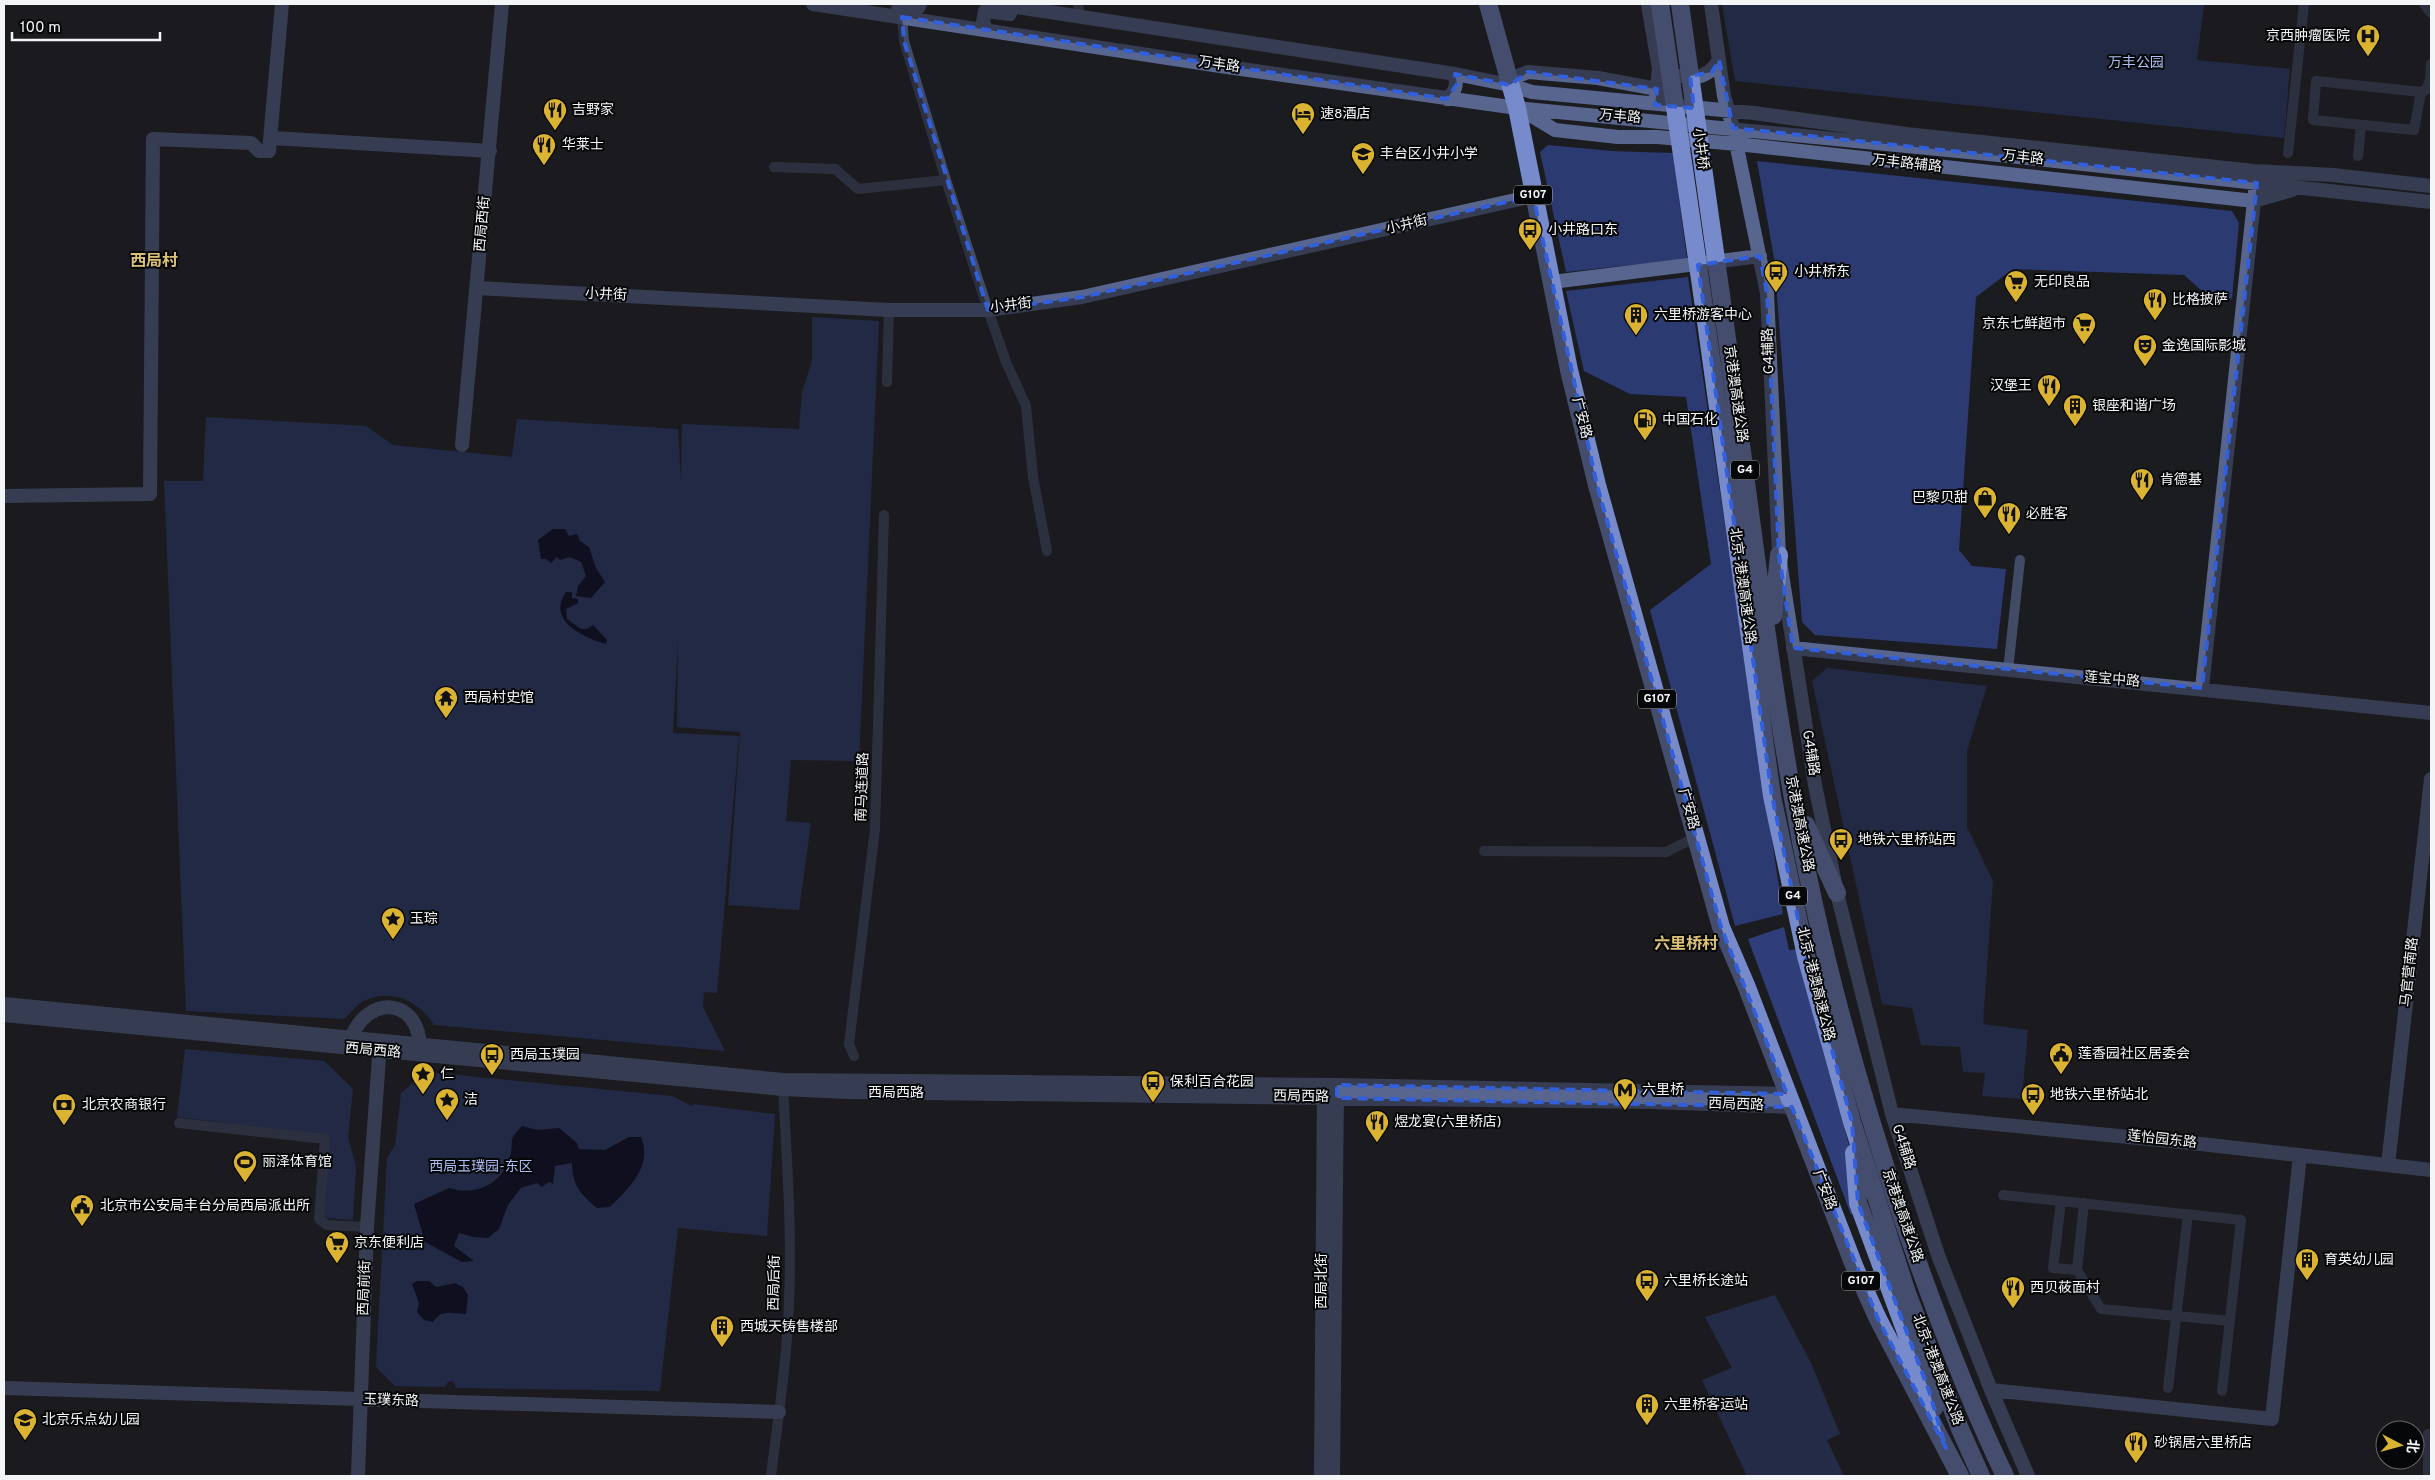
<svg xmlns="http://www.w3.org/2000/svg" width="2435" height="1480" font-family="Overpass,'Noto Sans SC',sans-serif">
  <style>
    .green { fill: #2c3a72 }
    .forest { fill: #2f3e78 }
    .water { fill: #020021 }
    .lines { fill: none; stroke-linecap: round; stroke-linejoin: round }
    .street { stroke: #424b65; stroke-width: 10 }
    .secondary { stroke: #58658e; stroke-width: 14 }
    .highway { stroke: #778bcc; stroke-width: 18 }
    .highway-bridge { stroke: #778bcc; stroke-width: 18 }
    .marked { fill: none; stroke: #325fdb; stroke-width: 4; stroke-dasharray: 10 6; stroke-linejoin: round }
    .labels { text-anchor: middle; dominant-baseline: central; stroke-width: 4; stroke-linejoin: round; paint-order: stroke }
    .shield { fill: #060708; stroke: #adaeaf; stroke-width: 1 }
    .shield-label { font-size: 12px; font-weight: bold; fill: #f4f5f7 }
    .poi-label { font-size: 14px; fill: #f4f5f7; stroke: #060708; text-anchor: start }
    .park-label { font-size: 14px; fill: #adbff4; stroke: #060708 }
    .street-label { font-size: 14px; fill: #f4f5f7; stroke: #060708 }
    .quarter-label { font-size: 16px; font-weight: bold; fill: #dcc176; stroke: #060708 }
  </style>
  <rect width="100%" height="100%" fill="#1b1c1f"/>
  <path class="green" d="M1722,4H2204L2197,60L2290,69L2284,138L1735,81Z
    M1548,145L1612,151L1673,153L1687,259L1566,272L1540,152Z
    M1757,161L2232,211L2239,223L2232,299L2202,291L2184,275L2013,269L1976,297L1959,550L1972,566L2006,569L1997,649L1815,635L1802,622L1774,258Z
    M1688,277L1783,914L1735,926L1650,610L1711,564L1686,397L1630,394L1584,371L1566,291Z
    M812,317L879,321L859,761L791,760L786,821L811,823L799,910L728,905L740,732L677,727L678,639L673,733L739,736L717,993L704,992L703,1007L725,1051L434,1025C419,1001 392,988 364,1001C357,1004 350,1014 344,1019L186,1011L164,481H203L206,417L366,426L393,445L512,457L517,419L678,429L681,481L682,424L799,429L802,392L812,361Z
    M1827,668L1987,686L1967,751V827L1993,881L1983,1024L2028,1030L2022,1099L1982,1096L1985,1073L1963,1072L1960,1047L1921,1045L1912,1008L1882,1004L1812,681Z
    M185,1049L324,1061L353,1089L348,1137L356,1166L353,1220L327,1218L323,1215L329,1136L177,1117Z
    M426,1072L672,1096L692,1106L694,1104L775,1114L767,1236L678,1228L660,1391L456,1388L453,1381L448,1382L445,1387L395,1386L376,1367L387,1158L395,1145L401,1093Z"/>
  <path class="forest" d="M1784,927L1789,950L1800,949L1823,1052L1849,1145L1857,1210L1851,1215L1748,939Z
    M1775,1295L1811,1363L1840,1434L1827,1440L1844,1476H1747L1702,1380L1732,1368L1705,1317Z"/>
  <path class="water" d="M553,529H565L569,536L577,534L580,541L589,547L596,568L605,582L591,598L576,596L578,586L586,576L581,562L570,557L560,560L557,557L551,563L546,559H541L538,540Z
    M566,592H572V598L578,599V603L566,609L567,619L581,629H587L593,625L607,640L606,644C583,638 546,620 566,592Z
    M522,1126L538,1130L559,1128L577,1143L579,1149L605,1150L629,1137H641C653,1166 629,1188 610,1207L597,1208C580,1194 572,1184 572,1163L555,1166L553,1184L549,1182L542,1187L537,1183L521,1188L508,1205L499,1229L488,1238L473,1237L459,1233L454,1246L474,1261L462,1262L425,1242L414,1204L449,1188C475,1196 502,1185 510,1157C515,1138 506,1143 522,1126Z
    M417,1281H429L436,1287L455,1283L463,1287L468,1295L466,1314C452,1313 441,1309 433,1322L424,1320L417,1312L419,1303L412,1284Z"/>
  <g class="lines">
    <path class="street" d="M1078,4L1080,18
      M2424,4L2431,13
      M902,17L904,41L946,180L988,310L1006,362L1026,406L1033,477L1047,551
      M2421,92L2414,130L2313,120L2316,81L2421,92L2426,90L2430,80L2431,64
      M2288,153L2304,4
      M2358,156L2361,125
      M774,167L835,169L858,189L946,180
      M887,382L889,310
      M2008,670L2020,560
      M1484,851L1666,852L1696,837
      M854,1056L849,1044L875,829L884,515
      M179,1123L325,1139L319,1219L327,1225L367,1227
      M2003,1195L2241,1220L2222,1391
      M2061,1201L2053,1268L2077,1270L2084,1203
      M2077,1270L2101,1309L2230,1321
      M2168,1388L2188,1214
      M771,1476C778,1419 787,1360 789,1302C792,1231 787,1160 783,1089
      M2428,1476V1434H2431"/>
    <path class="secondary" d="M813,4L1220,66L1517,108L2009,156L2431,202
      M997,4L1455,74L1510,85L1532,92L1754,113L1906,134L2254,171L2333,175L2431,186
      M1648,4L1659,69L1656,96
      M1711,4L1724,96L1733,128L1767,293L1779,555L1815,785L1837,893L1892,1114L1938,1255L1991,1390L2028,1476
      M898,9L910,11L918,8L920,4
      M986,29L983,22L985,11L1010,14
      M1662,71C1685,79 1706,83 1719,60
      M1510,85L1518,76L1528,72L1598,78L1657,89L1671,106
      M1447,99C1456,91 1457,85 1455,74
      M1520,109L1555,130L1618,137H1657L1737,144L2254,201L2292,190
      M272,138L490,151
      M1552,282L1760,256
      M477,288L889,310H988L1082,297L1533,196
      M462,445L502,4
      M4,496L150,494L153,139L251,143L259,151H269L282,4
      M1793,648L2431,713
      M2202,688L2255,192
      M4,1004L783,1080L1337,1085L1787,1094
      M4,1015L783,1089L847,1092L1651,1102L1792,1107
      M351,1038C368,995 417,997 420,1045
      M1892,1114L2201,1144L2431,1170
      M2388,1165L2431,779
      M4,1388L779,1412
      M1991,1390L2272,1419L2300,1155
      M358,1476L367,1227L380,1043
      M1321,1476L1324,1090
      M1333,1476L1337,1089"/>
    <path class="highway" d="M1488,4L1517,108L1569,370L1597,485L1721,927L1746,985L1855,1268L1878,1319L1960,1476
      M1702,293L1772,796L1806,956L1852,1122L1907,1293L1960,1429L1981,1476
      M1721,295C1744,460 1763,628 1792,793C1817,938 1856,1081 1903,1220C1933,1307 1965,1393 2005,1476
      M1773,616L1779,555
      M1806,825L1837,893
      M1854,1153L1858,1203L1934,1408"/>
    <path class="highway-bridge" d="M1660,4L1702,293
      M1680,4L1721,295"/>
  </g>
  <path d="M0 0H2435V1480H0ZM902,17L1447,99L1457,84L1455,74L1510,85L1528,72L1657,89L1655,105L1694,108L1690,76L1712,72L1719,60L1733,128L2257,183L2202,688L1793,648L1779,555L1767,293L1760,256L1698,265L1772,796L1806,956L1852,1122L1858,1203L1929,1391L1946,1448L1878,1319L1792,1107L1337,1098V1085L1787,1094L1721,927L1597,485L1533,196L1082,297L988,310L904,41Z" fill="#1b1c1f" fill-opacity=".55" fill-rule="evenodd"/>
  <path class="marked" d="M902,17L1447,99L1457,84L1455,74L1510,85L1528,72L1657,89L1655,105L1694,108L1690,76L1712,72L1719,60L1733,128L2257,183L2202,688L1793,648L1779,555L1767,293L1760,256L1698,265L1772,796L1806,956L1852,1122L1858,1203L1929,1391L1946,1448L1878,1319L1792,1107L1337,1098V1085L1787,1094L1721,927L1597,485L1533,196L1082,297L988,310L904,41Z"/>
  <defs>
    <g id="hospital-pin" transform="scale(1.25)"><path d="M0 17L-7.5 6A9.5 9.5 0 1 1 7.5 6Z" fill="#dbb333" stroke="#060708"/><path d="M-5-5h3v3.5h4V-5h3V5h-3V1.5h-4V5h-3Z" fill="#111"/></g>
    <g id="restaurant-pin" transform="scale(1.25)"><path d="M0 17L-7.5 6A9.5 9.5 0 1 1 7.5 6Z" fill="#dbb333" stroke="#060708"/><path d="M-5-6h1v4h1v-4h1v4h1v-4h1v5L-1.5 .5V6h-2V.5L-5-1ZM5-6V6H3V1.5H1.5Q1.5-4 5-6Z" fill="#111"/></g>
    <g id="hotel-pin" transform="scale(1.25)"><path d="M0 17L-7.5 6A9.5 9.5 0 1 1 7.5 6Z" fill="#dbb333" stroke="#060708"/><path d="M-6-4.5h1.5V1H6V5H4.5V3h-9V5H-6ZM-4 0a1.8 1.8 0 1 1 3.6 0ZM.5 0V-2.5h3Q6-2.5 6 0Z" fill="#111"/></g>
    <g id="school-pin" transform="scale(1.25)"><path d="M0 17L-7.5 6A9.5 9.5 0 1 1 7.5 6Z" fill="#dbb333" stroke="#060708"/><path d="M0-5L7-2L0 1L-7-2ZM-4 1L0 2.5L4 1V4Q0 6-4 4Z" fill="#111"/></g>
    <g id="bus-pin" transform="scale(1.25)"><path d="M0 17L-7.5 6A9.5 9.5 0 1 1 7.5 6Z" fill="#dbb333" stroke="#060708"/><path d="M-5-6H5V4H4V6H2V4H-2V6H-4V4H-5ZM-3.5-4V0h7V-4ZM-3.5 1.2v1.5H-2V1.2ZM2 1.2v1.5H3.5V1.2Z" fill="#111"/></g>
    <g id="supermarket-pin" transform="scale(1.25)"><path d="M0 17L-7.5 6A9.5 9.5 0 1 1 7.5 6Z" fill="#dbb333" stroke="#060708"/><path d="M-6-5.5h2.5l.6 2H6L4.5 2H-2.5L-4.4-4H-6ZM-1.5 3.2a1.3 1.3 0 1 0 .1 0ZM3 3.2a1.3 1.3 0 1 0 .1 0Z" fill="#111"/></g>
    <g id="building-pin" transform="scale(1.25)"><path d="M0 17L-7.5 6A9.5 9.5 0 1 1 7.5 6Z" fill="#dbb333" stroke="#060708"/><path d="M-4-6H4V6H1V3H-1V6H-4ZM-2.5-4.3h1.7v1.8h-1.7ZM.8-4.3h1.7v1.8H.8ZM-2.5-1h1.7V.8h-1.7ZM.8-1h1.7V.8H.8Z" fill="#111"/></g>
    <g id="theatre-pin" transform="scale(1.25)"><path d="M0 17L-7.5 6A9.5 9.5 0 1 1 7.5 6Z" fill="#dbb333" stroke="#060708"/><path d="M-5-5.5Q0-4 5-5.5V0Q5 5 0 6Q-5 5-5 0ZM-3.3-2.5H-1v1.5H-3.3ZM1-2.5H3.3v1.5H1ZM-2.8 1Q0 5.5 2.8 1Z" fill="#111"/></g>
    <g id="fuel-pin" transform="scale(1.25)"><path d="M0 17L-7.5 6A9.5 9.5 0 1 1 7.5 6Z" fill="#dbb333" stroke="#060708"/><path d="M-5.5-6h7V0h2V4h1.3V-2.5L3-4.5l.8-.8L6-3V5H2.5V1h-1V6h-7ZM-4.2-4.7v3.2H.2V-4.7Z" fill="#111"/></g>
    <g id="shop-pin" transform="scale(1.25)"><path d="M0 17L-7.5 6A9.5 9.5 0 1 1 7.5 6Z" fill="#dbb333" stroke="#060708"/><path d="M-5-2.5h2.3a2.7 3.5 0 0 1 5.4 0H5L5.5 6h-11ZM-1.5-2.5h3a1.5 2.3 0 0 0-3 0Z" fill="#111"/></g>
    <g id="temple-pin" transform="scale(1.25)"><path d="M0 17L-7.5 6A9.5 9.5 0 1 1 7.5 6Z" fill="#dbb333" stroke="#060708"/><path d="M0-6L5-2H3V0L6.5 2.5H4V6H1.5V3h-3V6H-4V2.5H-6.5L-3 0V-2H-5Z" fill="#111"/></g>
    <g id="sight-pin" transform="scale(1.25)"><path d="M0 17L-7.5 6A9.5 9.5 0 1 1 7.5 6Z" fill="#dbb333" stroke="#060708"/><path d="M0-6L1.8-2.2L6-1.7L2.9 1.2L3.7 5.4L0 3.3L-3.7 5.4L-2.9 1.2L-6-1.7L-1.8-2.2Z" fill="#111"/></g>
    <g id="civic-pin" transform="scale(1.25)"><path d="M0 17L-7.5 6A9.5 9.5 0 1 1 7.5 6Z" fill="#dbb333" stroke="#060708"/><path d="M-.6-6.5H3V-4.5H.6V-3L4-1V1h2V6H-6V1h2V-1L-.6-3ZM-1.2 2.5V6h2.4V2.5Z" fill="#111"/></g>
    <g id="metro-pin" transform="scale(1.25)"><path d="M0 17L-7.5 6A9.5 9.5 0 1 1 7.5 6Z" fill="#dbb333" stroke="#060708"/><path d="M-5.5 5V-5H-3L0 0L3-5H5.5V5H3V-.5L0 4L-3-.5V5Z" fill="#111"/></g>
    <g id="bank-pin" transform="scale(1.25)"><path d="M0 17L-7.5 6A9.5 9.5 0 1 1 7.5 6Z" fill="#dbb333" stroke="#060708"/><path d="M-6-4H6V4H-6ZM0-2.3a2.3 2.3 0 1 0 0 4.6a2.3 2.3 0 1 0 0-4.6Z" fill="#111"/></g>
    <g id="stadium-pin" transform="scale(1.25)"><path d="M0 17L-7.5 6A9.5 9.5 0 1 1 7.5 6Z" fill="#dbb333" stroke="#060708"/><path d="M0-5a6.5 5 0 1 0 0 10a6.5 5 0 1 0 0-10ZM-3.5-1.8h7v3.6h-7Z" fill="#111"/></g>
  </defs>
  <g fill-rule="evenodd">
    <use href="#hospital-pin" x="2368" y="36"/>
    <use href="#restaurant-pin" x="555" y="110"/>
    <use href="#hotel-pin" x="1303" y="114"/>
    <use href="#restaurant-pin" x="544" y="145"/>
    <use href="#school-pin" x="1363" y="154"/>
    <use href="#bus-pin" x="1530" y="230"/>
    <use href="#bus-pin" x="1776" y="272"/>
    <use href="#supermarket-pin" x="2016" y="282"/>
    <use href="#restaurant-pin" x="2155" y="300"/>
    <use href="#building-pin" x="1636" y="315"/>
    <use href="#supermarket-pin" x="2084" y="324"/>
    <use href="#theatre-pin" x="2145" y="346"/>
    <use href="#restaurant-pin" x="2049" y="386"/>
    <use href="#building-pin" x="2075" y="406"/>
    <use href="#fuel-pin" x="1645" y="420"/>
    <use href="#restaurant-pin" x="2142" y="480"/>
    <use href="#shop-pin" x="1985" y="498"/>
    <use href="#restaurant-pin" x="2009" y="514"/>
    <use href="#temple-pin" x="446" y="698"/>
    <use href="#bus-pin" x="1841" y="840"/>
    <use href="#sight-pin" x="393" y="919"/>
    <use href="#civic-pin" x="2061" y="1054"/>
    <use href="#bus-pin" x="492" y="1055"/>
    <use href="#sight-pin" x="423" y="1074"/>
    <use href="#bus-pin" x="1153" y="1082"/>
    <use href="#metro-pin" x="1625" y="1090"/>
    <use href="#bus-pin" x="2033" y="1095"/>
    <use href="#sight-pin" x="447" y="1100"/>
    <use href="#bank-pin" x="64" y="1105"/>
    <use href="#restaurant-pin" x="1377" y="1122"/>
    <use href="#stadium-pin" x="245" y="1162"/>
    <use href="#civic-pin" x="82" y="1206"/>
    <use href="#supermarket-pin" x="337" y="1243"/>
    <use href="#building-pin" x="2307" y="1260"/>
    <use href="#bus-pin" x="1647" y="1281"/>
    <use href="#restaurant-pin" x="2013" y="1288"/>
    <use href="#building-pin" x="722" y="1327"/>
    <use href="#building-pin" x="1647" y="1405"/>
    <use href="#school-pin" x="25" y="1420"/>
    <use href="#restaurant-pin" x="2136" y="1443"/>
  </g>
  <g class="labels">
    <g class="shield">
      <rect x="1514" y="185.5" width="38" height="19" rx="4"/>
      <rect x="1731" y="460.5" width="28" height="19" rx="4"/>
      <rect x="1638" y="689.5" width="38" height="19" rx="4"/>
      <rect x="1779" y="886.5" width="28" height="19" rx="4"/>
      <rect x="1842" y="1271.5" width="38" height="19" rx="4"/>
    </g>
    <g class="shield-label">
      <text x="1533" y="195">G107</text>
      <text x="1745" y="470">G4</text>
      <text x="1657" y="699">G107</text>
      <text x="1793" y="896">G4</text>
      <text x="1861" y="1281">G107</text>
    </g>
    <g class="poi-label">
      <text x="2350" y="36" text-anchor="end">京西肿瘤医院</text>
      <text x="572" y="110">吉野家</text>
      <text x="1320" y="114">速8酒店</text>
      <text x="562" y="145">华莱士</text>
      <text x="1380" y="154">丰台区小井小学</text>
      <text x="1548" y="230">小井路口东</text>
      <text x="1794" y="272">小井桥东</text>
      <text x="2034" y="282">无印良品</text>
      <text x="2172" y="300">比格披萨</text>
      <text x="1654" y="315">六里桥游客中心</text>
      <text x="2066" y="324" text-anchor="end">京东七鲜超市</text>
      <text x="2162" y="346">金逸国际影城</text>
      <text x="2032" y="386" text-anchor="end">汉堡王</text>
      <text x="2092" y="406">银座和谐广场</text>
      <text x="1662" y="420">中国石化</text>
      <text x="2160" y="480">肯德基</text>
      <text x="1968" y="498" text-anchor="end">巴黎贝甜</text>
      <text x="2026" y="514">必胜客</text>
      <text x="464" y="698">西局村史馆</text>
      <text x="1858" y="840">地铁六里桥站西</text>
      <text x="410" y="919">玉琮</text>
      <text x="2078" y="1054">莲香园社区居委会</text>
      <text x="510" y="1055">西局玉璞园</text>
      <text x="440" y="1074">仁</text>
      <text x="1170" y="1082">保利百合花园</text>
      <text x="1642" y="1090">六里桥</text>
      <text x="2050" y="1095">地铁六里桥站北</text>
      <text x="464" y="1100">洁</text>
      <text x="82" y="1105">北京农商银行</text>
      <text x="1394" y="1122">煜龙宴(六里桥店)</text>
      <text x="262" y="1162">丽泽体育馆</text>
      <text x="100" y="1206">北京市公安局丰台分局西局派出所</text>
      <text x="354" y="1243">京东便利店</text>
      <text x="2324" y="1260">育英幼儿园</text>
      <text x="1664" y="1281">六里桥长途站</text>
      <text x="2030" y="1288">西贝莜面村</text>
      <text x="740" y="1327">西城天铸售楼部</text>
      <text x="1664" y="1405">六里桥客运站</text>
      <text x="42" y="1420">北京乐点幼儿园</text>
      <text x="2154" y="1443">砂锅居六里桥店</text>
    </g>
    <g class="park-label">
      <text x="2136" y="63">万丰公园</text>
      <text x="481" y="1167">西局玉璞园-东区</text>
    </g>
    <g class="street-label">
      <text transform="translate(1219 65) rotate(8)">万丰路</text>
      <text transform="translate(1620 117) rotate(5)">万丰路</text>
      <text transform="translate(1700 149) rotate(82)">小井桥</text>
      <text transform="translate(2023 158) rotate(6)">万丰路</text>
      <text transform="translate(1907 164) rotate(6)">万丰路辅路</text>
      <text transform="translate(483 224) rotate(-85)">西局西街</text>
      <text transform="translate(1407 225) rotate(-13)">小井街</text>
      <text transform="translate(606 295) rotate(3)">小井街</text>
      <text transform="translate(1011 306) rotate(-7)">小井街</text>
      <text transform="translate(1769 351) rotate(-92)">G4辅路</text>
      <text transform="translate(1735 394) rotate(82)">京港澳高速公路</text>
      <text transform="translate(1581 418) rotate(76)">广安路</text>
      <text transform="translate(1742 586) rotate(82)">北京-港澳高速公路</text>
      <text transform="translate(2112 680) rotate(5)">莲宝中路</text>
      <text transform="translate(1810 753) rotate(81)">G4辅路</text>
      <text transform="translate(863 787) rotate(-88)">南马连道路</text>
      <text transform="translate(1688 809) rotate(74)">广安路</text>
      <text transform="translate(1799 824) rotate(79)">京港澳高速公路</text>
      <text transform="translate(2410 972) rotate(-84)">马官营南路</text>
      <text transform="translate(1815 984) rotate(76)">北京-港澳高速公路</text>
      <text transform="translate(373 1051) rotate(5)">西局西路</text>
      <text x="896" y="1093">西局西路</text>
      <text transform="translate(1301 1097) rotate(1)">西局西路</text>
      <text transform="translate(1736 1105) rotate(2)">西局西路</text>
      <text transform="translate(2162 1140) rotate(6)">莲怡园东路</text>
      <text transform="translate(1903 1147) rotate(72)">G4辅路</text>
      <text transform="translate(1824 1190) rotate(69)">广安路</text>
      <text transform="translate(1902 1216) rotate(71)">京港澳高速公路</text>
      <text transform="translate(1322 1281) rotate(-90)">西局北街</text>
      <text transform="translate(775 1283) rotate(-89)">西局后街</text>
      <text transform="translate(365 1288) rotate(-88)">西局前街</text>
      <text transform="translate(1937 1370) rotate(69)">北京-港澳高速公路</text>
      <text transform="translate(391 1401) rotate(2)">玉璞东路</text>
    </g>
    <g class="quarter-label">
      <text x="154" y="262">西局村</text>
      <text x="1686" y="945">六里桥村</text>
    </g>
  </g>
  <rect width="2435" height="1480" fill="none" stroke="#f4f5f7" stroke-width="10"/>
  <g transform="translate(2400 1445) rotate(96)"><circle r="24" fill="#060708" stroke="#656668"/>
  <path d="M0-4L9 19L0 12L-9 19Z" fill="#dbb333"/>
  <text y="-8" font-size="14" font-weight="bold" text-anchor="middle" fill="#f4f5f7">北</text>
  </g>
  <path d="M12 32v8h148v-8" fill="none" stroke="#f4f5f7" stroke-width="2.5"/>
  <text x="20" y="32" font-size="15" fill="#f4f5f7" stroke="#060708" stroke-width="4" paint-order="stroke">100 m</text>
</svg>
